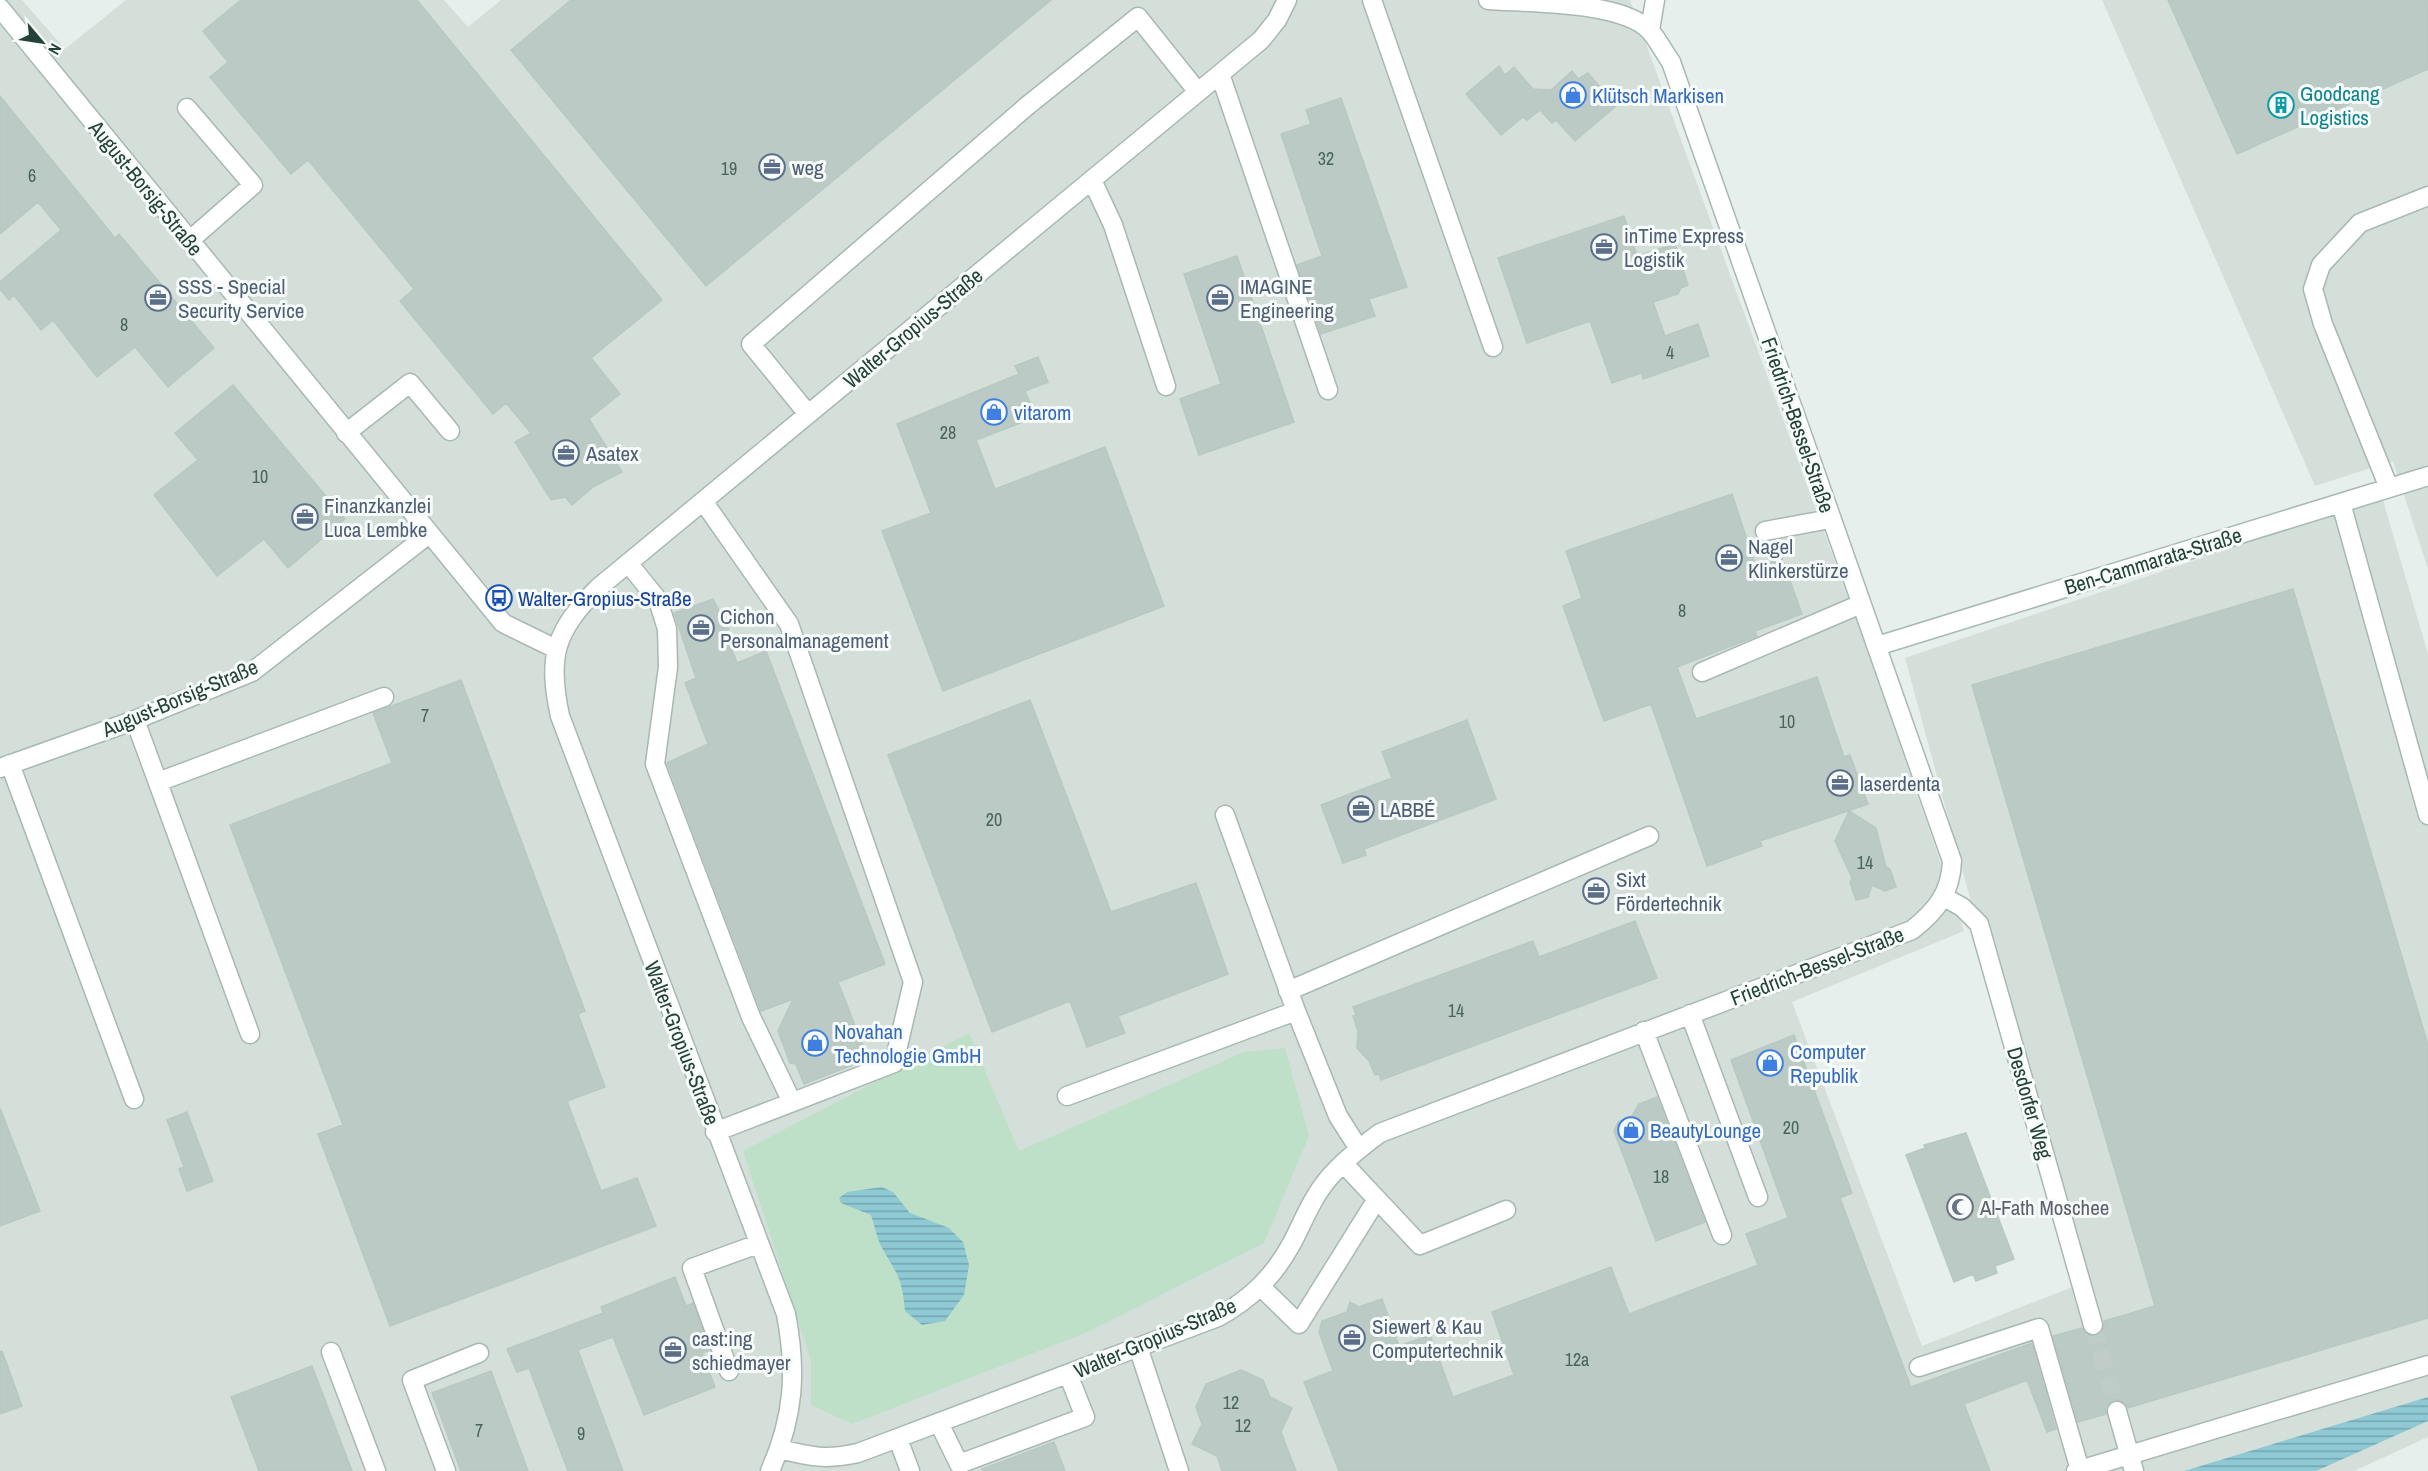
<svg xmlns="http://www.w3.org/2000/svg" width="2428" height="1471" font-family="'Archivo Narrow',sans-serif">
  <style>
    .built { fill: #d4dfda }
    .green { fill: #bfe0c8 }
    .water { fill: url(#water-rules) }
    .building { fill: #bbcac4; stroke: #b8c9c2; stroke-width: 1.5 }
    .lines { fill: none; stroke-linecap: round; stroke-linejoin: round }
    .minor-tunnel { stroke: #bfccc8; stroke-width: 18; stroke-dasharray: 18 9; stroke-linecap: butt }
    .minor-casing { stroke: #a8b8b2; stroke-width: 21 }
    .minor { stroke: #fff; stroke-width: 18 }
    .labels { text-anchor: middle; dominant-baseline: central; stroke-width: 6; stroke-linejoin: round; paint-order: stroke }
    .number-label { font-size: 18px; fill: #4a645c }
    .culture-label { font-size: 21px; fill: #0d838f; stroke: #f7fbf9; text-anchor: start }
    .shop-label { font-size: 21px; fill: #366cbe; stroke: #f7fbf9; text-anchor: start }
    .service-label { font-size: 21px; fill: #4e5e75; stroke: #f7fbf9; text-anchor: start }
    .street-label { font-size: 21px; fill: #24423a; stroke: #f7fbf9 }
    .transit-label { font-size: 21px; fill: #164399; stroke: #f7fbf9; text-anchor: start }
    .worship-label { font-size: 21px; fill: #5b616d; stroke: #f7fbf9; text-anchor: start }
  </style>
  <defs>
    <pattern id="water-rules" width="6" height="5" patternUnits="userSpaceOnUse" patternTransform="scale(1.5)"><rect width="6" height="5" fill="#8ec9d4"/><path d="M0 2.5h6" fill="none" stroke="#74a5ad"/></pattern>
  </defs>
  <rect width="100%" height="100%" fill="#e6efeb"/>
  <path class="built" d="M0,0H22L65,49L126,0H444L468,27L501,0H1630L1873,666L1964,931L1792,1002L1922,1346L2075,1286L1905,658L2382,497L2428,654V1437L2354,1471H0Z
    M2102,0H2428V569L2393,461L2315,486Z"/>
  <path class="green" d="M969,1033L1019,1151L1244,1052L1285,1048L1309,1136L1264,1243L1090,1331L852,1424L811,1405V1360L743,1151Z"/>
  <path class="water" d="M882,1187L893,1192L910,1213L949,1228L963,1242L969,1265L964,1295L945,1321L922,1325L905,1311C902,1276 897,1275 881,1246C877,1237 874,1225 871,1215L841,1203L839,1198L847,1192Z
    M2428,1397V1421L2316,1471H2184Z"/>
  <path class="building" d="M241,0H417L662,300L591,358L620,394L589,419L622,472L593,487L572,505L565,497L551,500L515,442L531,433L506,403L493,414L400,301L414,289L308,160L291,174L210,77L228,62L203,31Z
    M571,0H1051L706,286L511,50Z
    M2168,0H2428V69L2237,154Z
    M1499,66L1505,75L1514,67L1533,89L1551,90L1572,71L1578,79L1588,73L1616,106L1575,141L1556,120L1552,123L1540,110L1527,120L1523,117L1501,135L1466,94Z
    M0,96L115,238L119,234L214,348L168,387L135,347L97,377L53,320L41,330L14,295L9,300L0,289V282L61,230L38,202L0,234Z
    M1341,98L1407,287L1369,299L1375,316L1321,334L1297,265L1322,256L1281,134L1311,124L1306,110Z
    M1624,216L1637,256L1675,244L1688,285L1681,288L1678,294L1653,302L1665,336L1698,324L1709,356L1643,379L1641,373L1612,383L1590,321L1527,343L1498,258Z
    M1237,256L1294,422L1199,455L1180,399L1221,384L1184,274Z
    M1038,357L1048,382L1025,391L1036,417L976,440L995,489L1105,447L1164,606L943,691L882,531L931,513L897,424L1019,374L1015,366Z
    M233,385L345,519L288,568L264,539L217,576L154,495L198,460L175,433Z
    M1732,494L1756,567L1782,558L1802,614L1755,631L1757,636L1677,667L1696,719L1817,677L1844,757L1850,755L1868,804L1760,841L1762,846L1707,866L1651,704L1604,721L1563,606L1582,598L1566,551Z
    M2293,589L2428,1045V1318L2128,1408L2120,1400H2113L2106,1408V1414L2078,1422L2053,1336L2082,1328L2090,1336H2097L2104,1328V1321L2155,1306L1972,685Z
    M713,599L729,629L725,631L737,663L766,651L885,964L838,982L868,1059L804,1084L796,1064L790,1063L778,1031L793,999L761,1011L667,763L708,744L685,683L696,678L674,613Z
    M461,680L585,1011L578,1014L605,1087L567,1101L601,1191L637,1178L656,1226L390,1326L318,1134L343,1125L230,825L392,763L373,713Z
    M1030,700L1111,912L1196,883L1228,974L1118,1016L1125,1033L1087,1047L1070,1001L992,1032L888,755Z
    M1467,720L1496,799L1364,849L1366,855L1343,863L1321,805L1392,778L1382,752Z
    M1849,811L1876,828L1886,867L1890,869L1896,887L1885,891L1872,885L1868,897L1856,900L1850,883L1852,878L1835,841Z
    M1635,921L1657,978L1381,1080L1379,1074L1375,1075L1369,1061L1357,1048L1358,1031L1353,1016L1356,1014L1353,1007L1533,941L1539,957Z
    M1794,1035L1852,1193L1840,1198L1911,1387L2032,1343L2056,1429L2047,1432L2027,1380L1964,1404L1990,1471H1339L1304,1382L1333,1371L1319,1332L1322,1321L1347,1312L1350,1302L1359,1307L1382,1299L1399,1346L1430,1335L1453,1397L1514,1375L1492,1312L1611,1267L1629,1314L1758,1265L1746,1234L1788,1218L1731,1060Z
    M1657,1097L1705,1222L1656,1241L1614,1131L1618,1122L1632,1116L1639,1104Z
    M0,1108L40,1211L0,1226Z
    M187,1112L213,1181L187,1191L179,1169L184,1167L167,1120Z
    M1966,1133L2014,1259L1995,1266L1997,1273L1976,1281L1973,1274L1954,1282L1906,1155L1925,1148L1924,1145Z
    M675,1277L686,1306L693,1303L710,1350L702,1353L715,1387L644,1415L613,1337L578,1350L623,1471H568L529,1368L517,1372L507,1349L603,1313L601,1307Z
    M2,1351L22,1406L0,1414V1352Z
    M312,1366L352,1471H259L231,1397Z
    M1241,1370L1263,1380L1270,1397L1292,1408L1281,1432L1296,1471H1222L1217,1456L1192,1444L1202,1424L1196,1407L1206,1384Z
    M491,1371L528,1471H461L432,1393Z
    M1054,1442L1065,1471H982V1469Z"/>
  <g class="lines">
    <path class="minor-tunnel" d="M2093,1325L2117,1411"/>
    <g class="minor-casing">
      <path id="minor" d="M1372,0L1493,347
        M0,8L503,623L556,649
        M1650,30L1655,0
        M1220,74L1328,390
        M187,108L253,185L189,241
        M1092,180L1113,225L1166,386
        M808,414L751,344L1027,106L1138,17L1198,92
        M346,433L410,383L450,431
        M2389,488L2323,324L2313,289L2321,265L2360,223L2428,196
        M703,501L789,624L913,982L894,1063L715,1132
        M2341,503L2428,815
        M1765,531L1830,519
        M628,563L658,600L667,629L668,667L655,764L751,1017L791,1100
        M1877,646L2428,476
        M1702,672L1861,604
        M135,720L250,1034
        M10,764L134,1099
        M0,768L135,720L252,672L429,534
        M158,782L384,697
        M1225,815L1296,1011L1338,1116L1359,1149
        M1944,897L1962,907L1979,924L2093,1325
        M1288,991L1649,836
        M1690,1014L1758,1197
        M1644,1031L1722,1235
        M1067,1096L1296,1011
        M1343,1163L1420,1245L1506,1210
        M1261,1287L1299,1324L1377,1199
        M1138,1347L1179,1471
        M331,1352L376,1471
        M1919,1367L2039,1328L2080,1470
        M729,1371L692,1268L758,1244
        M2117,1411L2134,1471
        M939,1423L959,1464L1085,1417L1068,1374
        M898,1439L910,1471
        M780,1449C811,1457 827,1460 858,1453L1218,1317C1251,1299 1274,1276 1292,1243C1303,1222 1312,1198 1328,1179C1343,1161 1361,1147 1380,1133L1912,930C1936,911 1951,893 1952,861L1671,62C1664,52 1658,40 1650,31C1623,1 1528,3 1488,0
        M446,1471L412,1380L479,1353
        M770,1471C794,1417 797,1372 786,1314L560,716C547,656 555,631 598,588L1261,40L1277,20L1287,0
        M2076,1471L2428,1365"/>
    </g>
    <use href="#minor" class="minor"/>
  </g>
  <defs>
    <g id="shop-ring" transform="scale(1.35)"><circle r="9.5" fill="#f7fbf9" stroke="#3f7fe0" stroke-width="1.5"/><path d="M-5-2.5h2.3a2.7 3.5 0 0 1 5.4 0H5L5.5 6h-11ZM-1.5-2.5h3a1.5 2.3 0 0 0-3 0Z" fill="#3f7fe0"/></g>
    <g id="building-ring" transform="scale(1.35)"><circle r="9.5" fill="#f7fbf9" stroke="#0f9aa8" stroke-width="1.5"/><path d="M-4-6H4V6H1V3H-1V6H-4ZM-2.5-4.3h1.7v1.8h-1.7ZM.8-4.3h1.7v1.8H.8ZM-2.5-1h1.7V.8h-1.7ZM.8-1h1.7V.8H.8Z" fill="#0f9aa8"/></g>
    <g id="office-ring" transform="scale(1.35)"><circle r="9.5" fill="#f7fbf9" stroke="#5c6f8a" stroke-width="1.5"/><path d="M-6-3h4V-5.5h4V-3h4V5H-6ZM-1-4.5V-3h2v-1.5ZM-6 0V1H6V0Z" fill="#5c6f8a"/></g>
    <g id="bus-ring" transform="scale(1.35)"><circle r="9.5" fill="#f7fbf9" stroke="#1a4fb4" stroke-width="1.5"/><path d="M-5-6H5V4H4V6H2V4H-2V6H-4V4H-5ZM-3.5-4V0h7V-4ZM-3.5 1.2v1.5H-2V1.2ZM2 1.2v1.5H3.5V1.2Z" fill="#1a4fb4"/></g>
    <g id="mosque-ring" transform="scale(1.35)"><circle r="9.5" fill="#f7fbf9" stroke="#6b7280" stroke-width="1.5"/><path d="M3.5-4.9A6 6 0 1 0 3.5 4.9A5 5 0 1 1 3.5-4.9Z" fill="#6b7280"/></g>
  </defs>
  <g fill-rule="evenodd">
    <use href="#shop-ring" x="1573" y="95"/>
    <use href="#building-ring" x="2281" y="105"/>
    <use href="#office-ring" x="772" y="167"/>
    <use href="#office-ring" x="1604" y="247"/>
    <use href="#office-ring" x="158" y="298"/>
    <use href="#office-ring" x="1220" y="298"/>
    <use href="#shop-ring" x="994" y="412"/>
    <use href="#office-ring" x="566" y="453"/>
    <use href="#office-ring" x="305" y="517"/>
    <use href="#office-ring" x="1729" y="558"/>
    <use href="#bus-ring" x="499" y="598"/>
    <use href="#office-ring" x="701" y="628"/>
    <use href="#office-ring" x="1840" y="783"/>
    <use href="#office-ring" x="1361" y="809"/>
    <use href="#office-ring" x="1596" y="891"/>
    <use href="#shop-ring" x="815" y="1043"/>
    <use href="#shop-ring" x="1770" y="1063"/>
    <use href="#shop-ring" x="1631" y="1130"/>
    <use href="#mosque-ring" x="1960" y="1207"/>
    <use href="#office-ring" x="1352" y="1338"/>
    <use href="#office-ring" x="673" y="1350"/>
  </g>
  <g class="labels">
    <g class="number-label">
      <text x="1326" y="158">32</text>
      <text x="729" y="168">19</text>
      <text x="32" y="175">6</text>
      <text x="124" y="324">8</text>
      <text x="1670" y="352">4</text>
      <text x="948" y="432">28</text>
      <text x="260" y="476">10</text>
      <text x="1682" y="610">8</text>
      <text x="425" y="715">7</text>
      <text x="1787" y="721">10</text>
      <text x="994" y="819">20</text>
      <text x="1865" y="862">14</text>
      <text x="1456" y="1010">14</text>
      <text x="1791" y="1127">20</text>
      <text x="1661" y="1176">18</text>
      <text x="1577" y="1359">12a</text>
      <text x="1231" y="1402">12</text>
      <text x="1243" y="1425">12</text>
      <text x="479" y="1430">7</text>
      <text x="581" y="1433">9</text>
    </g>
    <g class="culture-label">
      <text x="2300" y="93">Goodcang<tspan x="2300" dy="24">Logistics</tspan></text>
    </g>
    <g class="shop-label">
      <text x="1592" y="95">Klütsch Markisen</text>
      <text x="1014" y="412">vitarom</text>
      <text x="834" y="1031">Novahan<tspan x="834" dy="24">Technologie GmbH</tspan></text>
      <text x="1790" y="1051">Computer<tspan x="1790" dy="24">Republik</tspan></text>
      <text x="1650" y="1130">BeautyLounge</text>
    </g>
    <g class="service-label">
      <text x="792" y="167">weg</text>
      <text x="1624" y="235">inTime Express<tspan x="1624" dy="24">Logistik</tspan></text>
      <text x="178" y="286">SSS - Special<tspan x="178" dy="24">Security Service</tspan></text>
      <text x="1240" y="286">IMAGINE<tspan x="1240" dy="24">Engineering</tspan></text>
      <text x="586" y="453">Asatex</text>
      <text x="324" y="505">Finanzkanzlei<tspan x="324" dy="24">Luca Lembke</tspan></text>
      <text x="1748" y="546">Nagel<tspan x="1748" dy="24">Klinkerstürze</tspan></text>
      <text x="720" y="616">Cichon<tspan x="720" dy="24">Personalmanagement</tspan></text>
      <text x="1860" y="783">laserdenta</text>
      <text x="1380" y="809">LABBÉ</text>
      <text x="1616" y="879">Sixt<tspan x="1616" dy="24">Fördertechnik</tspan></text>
      <text x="1372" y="1326">Siewert &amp; Kau<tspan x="1372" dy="24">Computertechnik</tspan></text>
      <text x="692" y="1338">cast:ing<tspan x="692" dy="24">schiedmayer</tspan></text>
    </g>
    <g class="street-label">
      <text transform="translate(146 188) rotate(51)">August-Borsig-Straße</text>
      <text transform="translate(913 328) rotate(-40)">Walter-Gropius-Straße</text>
      <text transform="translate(1798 425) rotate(71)">Friedrich-Bessel-Straße</text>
      <text transform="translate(2153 561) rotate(-17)">Ben-Cammarata-Straße</text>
      <text transform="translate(180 698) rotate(-23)">August-Borsig-Straße</text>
      <text transform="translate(1817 966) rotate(-21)">Friedrich-Bessel-Straße</text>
      <text transform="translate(682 1043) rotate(69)">Walter-Gropius-Straße</text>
      <text transform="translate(2030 1103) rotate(74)">Desdorfer Weg</text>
      <text transform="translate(1155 1338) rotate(-23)">Walter-Gropius-Straße</text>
    </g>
    <g class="transit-label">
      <text x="518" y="598">Walter-Gropius-Straße</text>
    </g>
    <g class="worship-label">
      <text x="1980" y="1207">Al-Fath Moschee</text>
    </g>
  </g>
  <g transform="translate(42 42) rotate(119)" stroke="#f7fbf9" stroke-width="4.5" paint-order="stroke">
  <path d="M0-4.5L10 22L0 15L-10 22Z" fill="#24423a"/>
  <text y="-9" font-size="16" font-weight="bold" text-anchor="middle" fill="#24423a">N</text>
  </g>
</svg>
